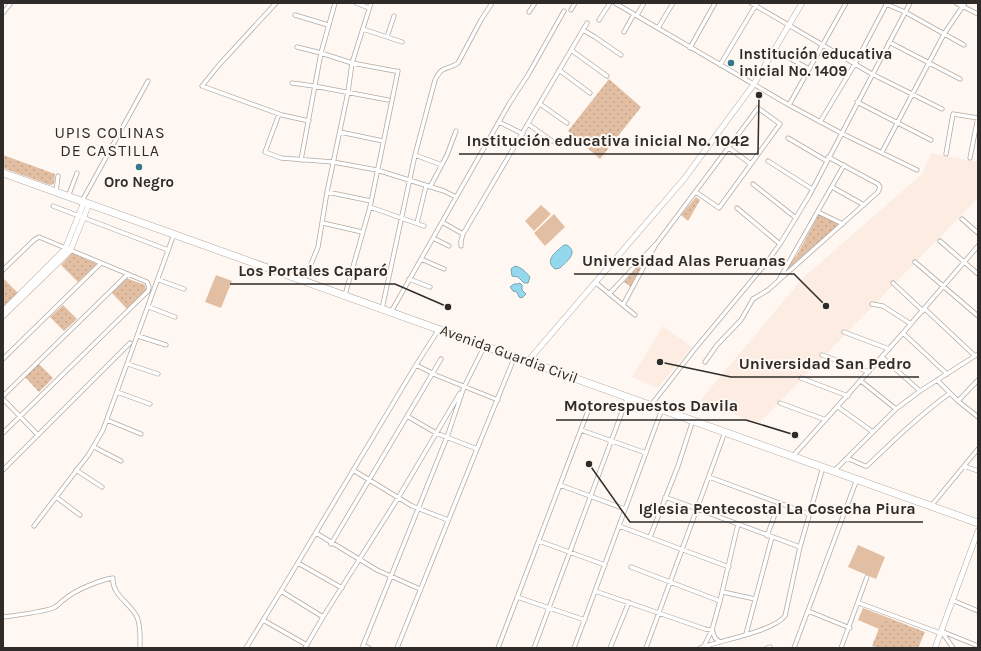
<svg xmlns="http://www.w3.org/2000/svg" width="981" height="651" font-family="Karla,sans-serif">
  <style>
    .built { fill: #fcece1 }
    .grass { fill: url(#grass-dots) }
    .pitch { fill: #e2bea3 }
    .water { fill: #93d8ed; stroke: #75a4b2 }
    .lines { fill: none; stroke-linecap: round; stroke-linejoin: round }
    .street-casing { stroke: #b2aaa4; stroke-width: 5 }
    .secondary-casing { stroke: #b2aaa4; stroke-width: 6 }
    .highway-casing { stroke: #b2aaa4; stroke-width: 8 }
    .street { stroke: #fff; stroke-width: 3.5 }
    .secondary { stroke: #fff; stroke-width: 5 }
    .highway { stroke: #fff; stroke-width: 7 }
    .poi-dot { fill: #357688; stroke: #fff8f2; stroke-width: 1.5 }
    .labels { text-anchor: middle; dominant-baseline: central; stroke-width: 4; stroke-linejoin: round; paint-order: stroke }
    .poi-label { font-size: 15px; font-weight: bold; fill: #2e2b28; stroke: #fff8f2; text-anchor: start }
    .street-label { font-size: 15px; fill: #2e2b28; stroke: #fff8f2 }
    .neighbourhood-label { font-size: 16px; letter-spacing: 1px; fill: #2e2b28; stroke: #fff8f2 }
    .leader { fill: none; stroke: #2e2b28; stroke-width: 1.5 }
    .callout-dot { fill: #2e2b28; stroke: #fff8f2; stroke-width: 1.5 }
    .callout-label { font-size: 16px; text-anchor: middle; font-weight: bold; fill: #2e2b28; stroke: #fff8f2; stroke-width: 4; stroke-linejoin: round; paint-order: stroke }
  </style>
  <defs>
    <pattern id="grass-dots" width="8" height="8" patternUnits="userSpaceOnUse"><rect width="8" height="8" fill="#e2bea3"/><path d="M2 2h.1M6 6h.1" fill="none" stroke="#c2a38c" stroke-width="1.8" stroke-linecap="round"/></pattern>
  </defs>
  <rect width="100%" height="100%" fill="#fff8f2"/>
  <path class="built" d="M931,153L978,162V198L759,423L699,402L803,278L922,174Z
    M663,326L692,347L658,388L632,377Z"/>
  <path class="grass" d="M609,79L641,107L600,159L568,131Z
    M3,155L55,174L54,184L50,185L3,168Z
    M696,197L700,200L688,221L681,215Z
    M819,214L840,224L786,271L785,270L797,255Z
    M72,253L97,264L78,282L61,265Z
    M650,253L631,287L624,282Z
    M3,278L18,293L3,307Z
    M126,278L145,285L146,290L127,309L111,292Z
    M63,305L77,319L64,331L50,317Z
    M39,364L53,378L39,392L25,377Z
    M884,616L925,632L918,648H877L872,646Z"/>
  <path class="pitch" d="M541,205L551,214L534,231L525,221Z
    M554,214L565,227L545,246L534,233Z
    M216,275L232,281L221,308L205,302Z
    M858,545L885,557L876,579L848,567Z
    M863,608L884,616L879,629L858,620Z"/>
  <path class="water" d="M564,245H567C579,253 567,261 560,268L555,269C543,260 557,251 564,245Z
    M515,266C521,267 526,272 530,277L528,283H524L518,277L512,276L511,269Z
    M520,283L522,285V290L526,294L522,298L519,297L517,292L513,291L510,287L514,284H517Z"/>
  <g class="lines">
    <g class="street-casing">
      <path id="street" d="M276,3L219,65L202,86L282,115L309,121
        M356,3L369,8
        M615,3L789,105L841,133L917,170
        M751,3L872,74L942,109
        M956,3L978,14
        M886,4L905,12L964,45
        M571,10L575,3
        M529,12L535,3
        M3,13L11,3
        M295,15L328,25
        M637,15L644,3
        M599,20L610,3
        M658,28L673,3
        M363,29L402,42
        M583,30L595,37L621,55
        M624,32L634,14
        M387,37L394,16
        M889,42L960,79
        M297,47L321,53L352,63L395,71
        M690,48L715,3
        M571,50L607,76
        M775,50L809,69
        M720,65L757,3
        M559,70L590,93
        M292,83L314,86L388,100
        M857,102L931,140
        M540,104L567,123
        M789,105L846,3
        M279,114L265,152L281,158L333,162L377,170L444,191L456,197
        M499,122L523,134
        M820,122L856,62L887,3
        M528,124L552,141
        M340,132L383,141
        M788,138L827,161
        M729,148L751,164
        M882,152L944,34L965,3
        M946,154L953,114L978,118
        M415,155L442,165
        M970,158L978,117
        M301,160L321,53L335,3
        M768,161L812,189
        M753,184L796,218
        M430,187L447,155L456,131
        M832,187L864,205
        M56,192L58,176
        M327,192L371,201
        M68,197L77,173
        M82,201L148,81
        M53,206L168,250
        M370,207L424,226
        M737,208L780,244
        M818,212L843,224
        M962,219L978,233
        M442,222L463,234L461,241V246
        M323,223L362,232
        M417,223L426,186
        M463,234L587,23
        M433,238L449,246
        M940,241L978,274
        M421,259L444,269
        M915,262L978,316
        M3,270L34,240L39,237L147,282L149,287L148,291L3,433
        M780,278L844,165
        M409,279L430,287
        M159,280L184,289
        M304,281L318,247L327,192L348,92L352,63L371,3
        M595,282L635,315
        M893,283L923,311
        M609,294L657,243L758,108L780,124L719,208L696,192
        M345,295L370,207L398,71
        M872,304L883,306L911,324
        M623,305L655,246
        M149,307L175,317
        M382,309L415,155L435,80C443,64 447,71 458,63L481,20L492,3
        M925,309L975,356
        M391,312L509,104L528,75L564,11
        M844,332L889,349
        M903,333L947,374
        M138,336L166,345
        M822,355L869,372
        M882,357L920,391
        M3,359L101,263
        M705,362L717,345L741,320L753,299L768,290L878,192L880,187L878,184L828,157
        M128,364L158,374
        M416,365L438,376L498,400
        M801,378L848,396
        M937,380L958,401L978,417
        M861,381L896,409
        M117,392L150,404
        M3,396L128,274
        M3,399L38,435
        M958,401L978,380
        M780,403L826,420
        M651,405L694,350L767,262L780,244L809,196L910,3
        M838,407L873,432
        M407,416L436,433L477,449
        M107,420L141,434
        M581,430L646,453
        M94,447L121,461
        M793,456L903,333L978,246
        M847,458L865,466H867C894,440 920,415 950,393
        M964,466L978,471
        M3,470L130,343
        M76,470L102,487
        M353,470L412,506L448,520
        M834,471L896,409L920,391L978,354
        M709,477L809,514
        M560,485L625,509
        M56,497L80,515
        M665,497L800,547
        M931,506L978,449
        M34,526L89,454L103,430L174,234
        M619,526L729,567
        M316,533L377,570L420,589
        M767,536L779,503
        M650,537L678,466L693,420
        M539,541L605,565
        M331,544L441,359
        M298,563L342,588
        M631,567L720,601
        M281,591L323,617
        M595,591L705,629L712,630L715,638L720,642
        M723,592L755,599
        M517,597L585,620
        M952,600L978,611
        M859,603L940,633
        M808,611L850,628
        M3,617C12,616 49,611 55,607C59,605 61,601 65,599C75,590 100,580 113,578C111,594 131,604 137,617C141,626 140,638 140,648
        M263,620L307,645
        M941,631L978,646
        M942,632L953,648
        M746,634L772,537
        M363,645L369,648
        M704,646L712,630L720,601L738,524
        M246,648L281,591L416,365L439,329
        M305,648L323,617L398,498L460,393
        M362,648L447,437L464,387L485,345
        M397,648L477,449L515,356
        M498,648L591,403
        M534,648L628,396
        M574,648L662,409
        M610,648L629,602
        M646,648L725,432
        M700,648C721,640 772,632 785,616L800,547L823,467
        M767,648L770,647
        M794,648L857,479
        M841,648L867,577"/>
    </g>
    <g class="secondary-casing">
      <path id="secondary" d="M3,311L65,249L84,202
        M3,316L70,251L89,204
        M528,361L684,179L754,84L802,3
        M935,648L978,531"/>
    </g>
    <g class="highway-casing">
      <path id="highway" d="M3,173L978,523"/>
    </g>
    <use href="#street" class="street"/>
    <use href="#secondary" class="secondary"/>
    <use href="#highway" class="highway"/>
  </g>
  <g class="poi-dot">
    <circle cx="731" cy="63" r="4"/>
    <circle cx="139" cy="167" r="4"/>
  </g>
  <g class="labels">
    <g class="poi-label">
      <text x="739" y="54">Institución educativa<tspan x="739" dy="17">inicial No. 1409</tspan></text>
      <text x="139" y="182" text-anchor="middle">Oro Negro</text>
    </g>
    <g class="street-label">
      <text transform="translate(509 354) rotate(20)">Avenida Guardia Civil</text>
    </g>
    <g class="neighbourhood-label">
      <text x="110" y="132">UPIS COLINAS<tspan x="110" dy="18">DE CASTILLA</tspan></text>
    </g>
  </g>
  <path class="leader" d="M759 95L758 154H459M826 306L794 274H574M448 307L395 284H230M660 362L731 377H919M795 435L746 420H556M589 464L630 522H923"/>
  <g class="callout-dot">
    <circle cx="759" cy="95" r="4"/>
    <circle cx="826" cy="306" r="4"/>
    <circle cx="448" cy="307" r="4"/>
    <circle cx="660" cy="362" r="4"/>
    <circle cx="795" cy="435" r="4"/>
    <circle cx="589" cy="464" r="4"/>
  </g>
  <g class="callout-label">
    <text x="608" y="146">Institución educativa inicial No. 1042</text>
    <text x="684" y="266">Universidad Alas Peruanas</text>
    <text x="313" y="276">Los Portales Caparó</text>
    <text x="825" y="369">Universidad San Pedro</text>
    <text x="651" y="411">Motorespuestos Davila</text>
    <text x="777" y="514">Iglesia Pentecostal La Cosecha Piura</text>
  </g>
  <rect width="981" height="651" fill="none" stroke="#2e2b28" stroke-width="8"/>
</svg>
